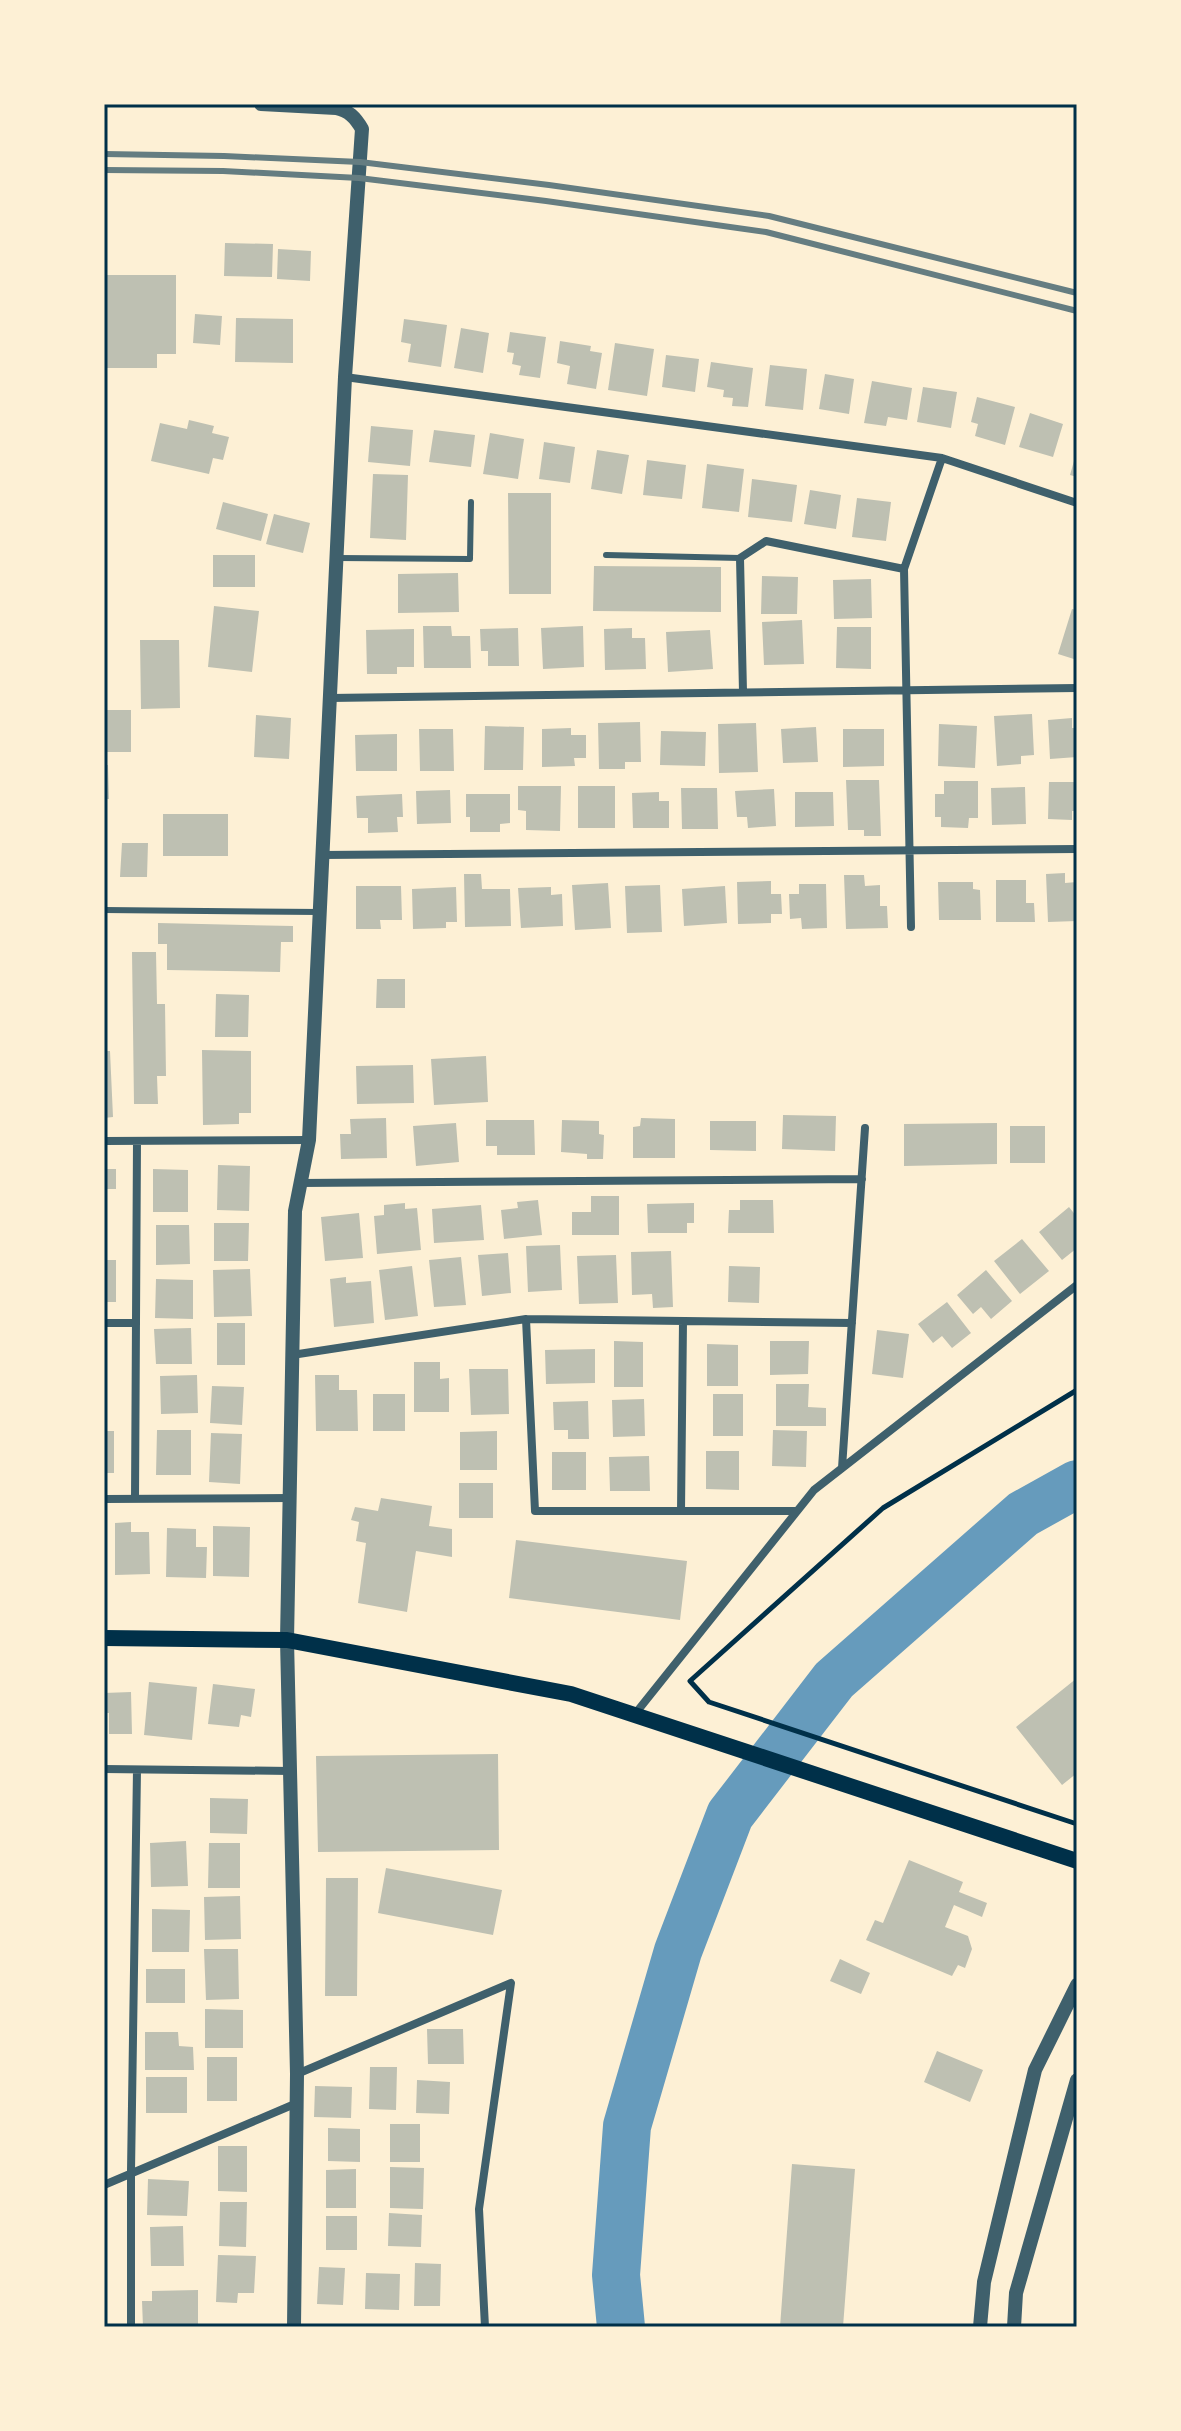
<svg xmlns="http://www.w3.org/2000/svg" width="1181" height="2431" font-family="'Crimson Pro',serif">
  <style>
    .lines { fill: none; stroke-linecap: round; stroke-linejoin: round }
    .river { stroke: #669bbc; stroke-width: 48 }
    .building { fill: #bec0b2 }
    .path { stroke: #003049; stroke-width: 5 }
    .service { stroke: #3f606c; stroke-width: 6 }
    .minor { stroke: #3f606c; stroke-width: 8 }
    .tertiary { stroke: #3f606c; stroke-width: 14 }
    .secondary { stroke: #003049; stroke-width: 16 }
    .rail { stroke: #657d81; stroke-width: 6 }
    .neatline { fill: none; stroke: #003049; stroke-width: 3 }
  </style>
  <rect width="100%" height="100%" fill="#fdf0d5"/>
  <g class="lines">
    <path class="river" d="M621,2327L616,2275L627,2126L678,1951L730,1815L834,1680L1023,1514L1077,1484"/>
  </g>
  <path class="building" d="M225,243L273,244L272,277L224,276Z
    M278,249L311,251L310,281L277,279Z
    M104,275H176V354H157V368H104Z
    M195,314L222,316L220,345L193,343Z
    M236,318L293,319V363L235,362Z
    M404,319L447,325L441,367L408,362L411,344L401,342Z
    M461,328L489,333L483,373L454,368Z
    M510,332L546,337L540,378L519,375L521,366L512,364L514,353L507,352Z
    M560,341L591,346L590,351L602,353L596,389L567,384L570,366L557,363Z
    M615,343L654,349L647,396L608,390Z
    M666,355L699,359L695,392L662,387Z
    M711,362L753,368L748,407L732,406L733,398L723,397L724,390L707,387Z
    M770,365L807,369L803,410L765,406Z
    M825,374L854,379L849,414L819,409Z
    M872,381L912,388L907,420L888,417L886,426L864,423Z
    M923,387L957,392L951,428L917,422Z
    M977,397L1015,407L1005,445L975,436L978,424L971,422Z
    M1030,413L1063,424L1053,457L1019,447Z
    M189,420L214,426L212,433L229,437L223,460L213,458L209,474L151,461L160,423L187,429Z
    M371,426L413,430L410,466L368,462Z
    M434,430L475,435L471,467L429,462Z
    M490,433L524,439L518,479L483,474Z
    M544,442L575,447L570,483L539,479Z
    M597,450L629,455L622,494L591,489Z
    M1076,454H1077V477L1070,475Z
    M647,460L686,465L682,499L643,495Z
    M707,464L744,469L739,512L702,508Z
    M373,474L408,475L406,540L370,538Z
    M752,479L797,485L792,522L748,517Z
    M810,490L841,495L836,529L804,524Z
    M508,493H551V594H509Z
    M857,498L891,502L886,541L852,537Z
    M223,502L268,514L261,541L216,529Z
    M274,514L310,523L303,553L266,544Z
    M213,555H255V587H213Z
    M594,566L721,567V612L593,611Z
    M458,573L459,612L398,613V574Z
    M762,576L798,577L797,614H761Z
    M871,579L872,618L834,619L833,580Z
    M214,606L259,611L252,672L208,667Z
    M1072,609L1077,610V660L1058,654Z
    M802,620L804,664L764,665L762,622Z
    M423,626H451L452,636H470L471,668H424Z
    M583,626L584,667L543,669L541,628Z
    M837,627H871V669L836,668Z
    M518,628L519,666H488V651H481L480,629Z
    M632,628V638H645L646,669L605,670L604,629Z
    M414,629V667H397V674H367L366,630Z
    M710,630L713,669L668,672L666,632Z
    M140,640H179L180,708L141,709Z
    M104,710H131V752H104Z
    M1032,714L1034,755L1021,756V764L997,766L994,716Z
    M256,715L291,718L289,759L254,757Z
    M1072,718V728H1077V757L1050,759L1048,720Z
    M640,722L641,762H625V769H599L598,723Z
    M756,723L758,772L719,773L718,724Z
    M939,724L977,726L975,768L938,766Z
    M485,726L524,727L523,770H484Z
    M816,727L818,762L783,763L781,729Z
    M571,728V735H586V758H574L575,766L542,767V729Z
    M419,729H453L454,771H420Z
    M843,729H884V766L843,767Z
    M661,731L706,732L705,766L660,765Z
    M397,734V771H356L355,735Z
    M104,765H108L109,799H104Z
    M846,780H879L881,836H864V830H848Z
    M944,781H978V818H969L968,828L941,827V817H935V794H944Z
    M1049,782H1077V811H1072V820L1048,819Z
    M518,786H561L560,831L526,830V811L518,810Z
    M578,786H615V828H578Z
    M1025,787L1026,824L992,825L991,788Z
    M681,788H717L718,829H682Z
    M774,789L776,826L748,828L747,817H737L735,791Z
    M450,790L451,823L417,824L416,791Z
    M659,792V801H669V828H633L632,793Z
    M795,792H833L834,826L795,827Z
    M402,794L403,817H397L398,832L368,833V818H357L356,796Z
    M466,794H510V823L500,824V832H470V817H466Z
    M163,814H228V856H163Z
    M122,843H148L147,877H120Z
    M104,847H107V872H104Z
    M1065,873V883L1077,882V921L1048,922L1046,874Z
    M464,874H481L482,889H510L511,926L465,927Z
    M844,875H864L865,886L880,885V906H887L888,928L846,929Z
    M996,880H1026V903H1034L1035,922H996Z
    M771,881V894H781L782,914H771V923L738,924L737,882Z
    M938,882H973V889L980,890L981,920H939Z
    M608,883L611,928L575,930L572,885Z
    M799,884H826L827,928L802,929L801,918L790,919L789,894H799Z
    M660,885L662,932L627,933L625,886Z
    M356,886H401L402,920H380L381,929H356Z
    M725,886L727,923L684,926L682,889Z
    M456,887L457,922H446V928L413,929L412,889Z
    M551,887V895L562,894L563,926L521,928L518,888Z
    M158,923L293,926V942H281L280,972L167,970V944H158Z
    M132,952H156L157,1004H165L166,1076H157L158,1104H134Z
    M377,979H405V1008H376Z
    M216,994L249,995L248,1037H215Z
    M202,1050L251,1051V1113H239V1124L203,1125Z
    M104,1051H110L113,1117L104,1118Z
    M486,1056L488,1102L434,1105L431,1059Z
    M413,1065L414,1103L357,1104L356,1066Z
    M783,1115L836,1116L835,1151L782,1149Z
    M386,1118L387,1158L341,1159L340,1134H351L350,1119Z
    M641,1118L675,1119V1158H633V1127L640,1126Z
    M486,1120H534L535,1155H497V1146H486Z
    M562,1120L599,1121V1134L604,1135L603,1159H587V1154L561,1152Z
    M710,1121H756V1151L710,1150Z
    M456,1123L459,1162L416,1166L413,1126Z
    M997,1123V1164L904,1166V1124Z
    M1010,1126H1045V1163H1010Z
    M218,1165L250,1166L249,1211L217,1210Z
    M104,1169H116V1189H104Z
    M153,1169L188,1170V1212H153Z
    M591,1196H619V1235H572V1212H591Z
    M538,1200L542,1235L504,1239L501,1210L518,1208L517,1202Z
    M740,1200H773L774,1233H728L729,1210H740Z
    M405,1203V1209L417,1208L421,1250L377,1254L374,1216L384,1215V1205Z
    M694,1203V1223H687V1233H648L647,1204Z
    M481,1205L484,1240L434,1243L432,1209Z
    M1069,1207L1077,1217V1248L1062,1260L1039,1232Z
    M359,1213L363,1258L325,1261L321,1217Z
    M214,1223H249L248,1261H214Z
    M156,1225H189L190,1264L156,1265Z
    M1022,1239L1049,1271L1020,1294L994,1261Z
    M560,1245L562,1290L528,1292L526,1246Z
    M671,1251L673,1307L653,1308L652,1294L632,1295L631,1252Z
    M508,1253L511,1293L482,1296L478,1255Z
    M616,1255L618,1303L579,1304L577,1256Z
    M461,1257L466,1305L434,1307L429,1260Z
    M104,1260H116V1302H104Z
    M412,1266L418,1316L385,1320L379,1270Z
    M729,1266L760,1267L759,1303L728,1302Z
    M250,1269L252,1316L214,1317L213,1270Z
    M986,1270L1012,1301L991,1319L981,1307L973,1314L957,1295Z
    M346,1277V1283L371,1281L374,1323L334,1327L330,1279Z
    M156,1279L193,1280V1319L155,1318Z
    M947,1302L971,1333L952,1348L942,1336L933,1343L918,1324Z
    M217,1323H245V1365H217Z
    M191,1328L192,1364H156L154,1329Z
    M877,1330L909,1334L903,1378L872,1374Z
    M614,1341L643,1342V1387H614Z
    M770,1341H809L808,1374L770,1375Z
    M707,1344L738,1345V1386H707Z
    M595,1349V1383L546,1384L545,1350Z
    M414,1362H440V1379L449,1378V1412H414Z
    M469,1369H508L509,1414L471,1415Z
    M197,1375L198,1413L161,1414L160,1376Z
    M315,1375H339V1390H357L358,1431H316Z
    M776,1384H809L808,1407L826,1408V1426H776Z
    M212,1386L244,1387L242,1425L210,1423Z
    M373,1394H405V1431H373Z
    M713,1394H743V1436H713Z
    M644,1399L645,1436L613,1437L612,1400Z
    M588,1401L589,1439H568V1430H554L553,1402Z
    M157,1430H191V1475H156Z
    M773,1430L807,1431L806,1467L772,1466Z
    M104,1431H114V1473H104Z
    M497,1431V1470H460V1432Z
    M211,1433L242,1434L240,1484L209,1482Z
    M706,1451H739V1490L706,1489Z
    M552,1452H586V1490H552Z
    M649,1456L650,1491H610L609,1457Z
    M459,1483H493V1518H459Z
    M381,1498L432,1506L429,1526L452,1529V1557L416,1551L407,1612L358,1603L366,1543L356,1541L359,1522L351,1520L355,1507L378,1511Z
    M131,1522V1532H149L150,1574L115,1575V1523Z
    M213,1526L250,1527L249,1577L213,1576Z
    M167,1528L196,1529V1547H207L206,1578L166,1577Z
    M516,1540L687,1561L680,1620L509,1598Z
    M1077,1678V1773L1062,1785L1016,1727Z
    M149,1682L197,1687L192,1740L144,1735Z
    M213,1684L255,1689L251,1717L241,1715L239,1727L208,1724Z
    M131,1692L132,1734H109V1713H104V1693Z
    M498,1754L499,1850L318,1852L316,1756Z
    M210,1798L248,1799L247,1834L210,1833Z
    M186,1841L188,1886L151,1887L150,1843Z
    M209,1843H240V1888H208Z
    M909,1860L963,1882L959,1892L987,1903L982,1917L954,1905L945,1927L968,1936L972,1949L965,1968L958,1965L952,1976L866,1940L875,1920L883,1923Z
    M386,1868L502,1890L493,1935L378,1913Z
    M326,1878H358L357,1996H325Z
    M240,1896L241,1939L205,1940L204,1897Z
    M152,1909L190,1910L189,1952H152Z
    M204,1949H238L239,1999L206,2000Z
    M840,1959L870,1973L861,1994L830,1981Z
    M146,1969H185V2003H146Z
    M205,2009L243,2010V2048H205Z
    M427,2029H463L464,2064H428Z
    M145,2032H178L179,2046L193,2047L194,2070H145Z
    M937,2051L983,2070L970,2102L924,2082Z
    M207,2057H237V2101H207Z
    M370,2067H397L396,2110L369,2109Z
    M146,2077H187V2113H146Z
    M417,2080L450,2082L449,2114L416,2113Z
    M315,2086L352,2087L351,2118L314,2117Z
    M390,2124H420V2162H390Z
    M328,2128L360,2129V2162L328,2161Z
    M218,2146H247V2192L218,2191Z
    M792,2164L855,2169L843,2327H780Z
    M390,2167L424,2168L423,2209L390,2208Z
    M356,2169V2208H326V2170Z
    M148,2179L189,2181L187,2216L147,2215Z
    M220,2202H247L246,2247L219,2246Z
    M389,2213L422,2215L421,2247L388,2246Z
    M326,2216H357V2250H326Z
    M183,2226L184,2266H151L150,2227Z
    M218,2255L256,2256L254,2293H238L237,2303L216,2302Z
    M415,2263L441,2264L440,2306H414Z
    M319,2267L345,2268L343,2305L317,2304Z
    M366,2273L400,2274L399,2310L365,2309Z
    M198,2290V2327H143L142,2301H152V2291Z"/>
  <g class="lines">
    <path class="path" d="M1077,1390L883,1508L690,1681L709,1702L1077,1824"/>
    <path class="service" d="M606,555L740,558
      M338,558L470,559L471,502
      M104,910L320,912"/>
    <path class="minor" d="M345,377L942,458L1077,503
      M743,692L740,558L766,541L904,569
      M330,698L1077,688
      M322,855L1077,849
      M911,927L904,569L942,458
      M104,1141L309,1140
      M300,1183L862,1179
      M526,1319L535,1511H797
      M104,1323H136
      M292,1355L526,1319L852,1323
      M842,1468L865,1128
      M104,1499L290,1498
      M135,1499L137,1141
      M681,1511L683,1321
      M635,1714L814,1490L1077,1285
      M104,1769L291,1771
      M297,2074L511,1983L479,2209L485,2327
      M104,2185L297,2103
      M131,2327V2171L137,1770"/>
    <path class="tertiary" d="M261,104L336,108C349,111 355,117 362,129L345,377L309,1140L295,1211L287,1640L297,2074L294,2327
      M980,2327L984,2282L1035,2070L1077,1985
      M1014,2327L1016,2293L1077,2080"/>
    <path class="secondary" d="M104,1638L287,1640L571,1694L1077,1861"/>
    <path class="rail" d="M104,154L224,156L360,162L549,185L769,216L1077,293
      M104,170L223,171L359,178L546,201L766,232L1077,311"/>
  </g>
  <rect width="1181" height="2431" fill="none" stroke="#fdf0d5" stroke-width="212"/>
  <rect x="106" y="106" width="969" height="2219" class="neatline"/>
</svg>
